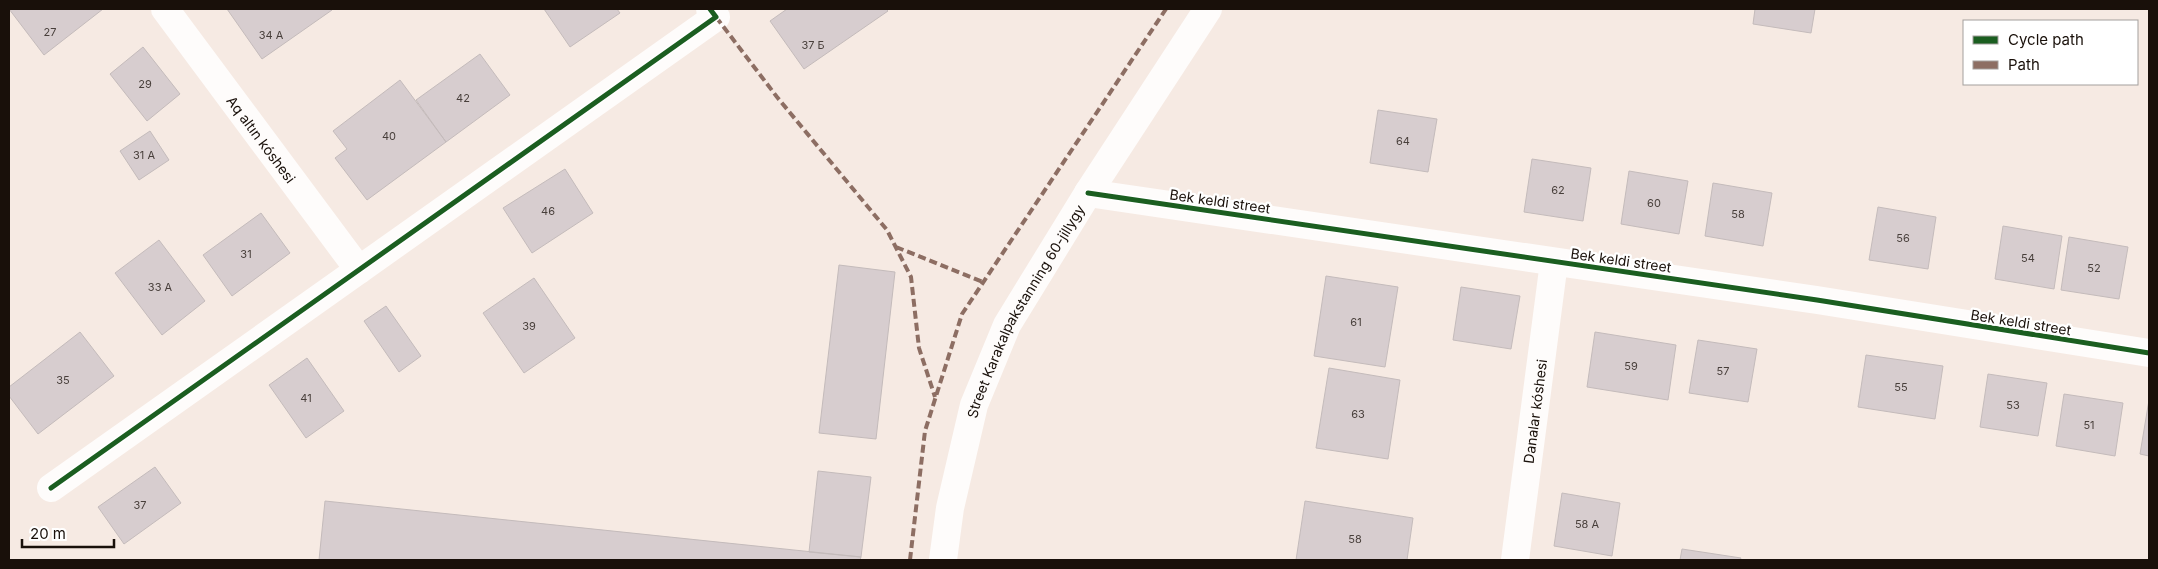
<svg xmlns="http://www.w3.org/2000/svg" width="2158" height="569" font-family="Inter,sans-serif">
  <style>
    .building { fill: #d7cdcf; stroke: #c4bbbb }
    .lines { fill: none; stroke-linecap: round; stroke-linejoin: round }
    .minor { stroke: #fefcfb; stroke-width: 28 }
    .tertiary { stroke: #fefcfb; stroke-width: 28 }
    .quiet { stroke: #8d6e63; stroke-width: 4; stroke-dasharray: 8 4; stroke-linecap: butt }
    .cycleway-casing { stroke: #fff; stroke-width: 8 }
    .cycleway { stroke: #1b5e20; stroke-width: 5 }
    .labels { text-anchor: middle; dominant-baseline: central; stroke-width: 4.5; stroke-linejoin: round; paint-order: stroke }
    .number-label { font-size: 11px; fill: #483f3b }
    .street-label { font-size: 14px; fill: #19100a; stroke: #fff }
  </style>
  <rect width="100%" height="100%" fill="#f6eae3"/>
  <path class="building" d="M9,9H103L44,55Z
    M227,9H331L332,10L262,59Z
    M544,9H617L620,13L570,47Z
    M787,9H886L888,11L804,69L770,21Z
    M1755,9H1815L1811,33L1753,24Z
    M143,47L180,94L147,121L110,74Z
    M480,54L510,95L446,142L416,100Z
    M400,80L446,142L367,200L335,158L347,149L333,131Z
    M1378,110L1437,119L1428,172L1370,163Z
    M150,131L169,160L139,180L120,151Z
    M1532,159L1591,168L1583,221L1524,212Z
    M565,169L593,213L532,253L503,208Z
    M1629,171L1688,181L1679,234L1621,224Z
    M1713,183L1772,193L1763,246L1705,236Z
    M1878,207L1936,217L1928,269L1869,260Z
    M261,213L290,253L232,296L203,255Z
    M2003,226L2062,236L2054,289L1995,279Z
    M2069,237L2128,247L2119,299L2061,290Z
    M159,240L205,301L162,335L115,273Z
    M839,265L895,272L876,439L819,433Z
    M1326,276L1398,287L1385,367L1314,356Z
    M534,278L575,338L524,373L483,313Z
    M1461,287L1520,296L1511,349L1453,340Z
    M386,306L421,356L399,372L364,321Z
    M80,332L114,376L38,434L9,396V387Z
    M1595,332L1676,345L1668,400L1587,387Z
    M1698,340L1757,349L1748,402L1689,393Z
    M1866,355L1943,366L1935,419L1858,407Z
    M307,358L344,411L306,438L269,385Z
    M1329,368L1400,380L1388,459L1316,448Z
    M1988,374L2047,383L2038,436L1980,427Z
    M2064,394L2123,403L2115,456L2056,446Z
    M2149,400V456L2140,454Z
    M155,467L181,503L124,544L98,507Z
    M818,471L871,477L861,557L809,552Z
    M1562,493L1620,503L1612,556L1554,546Z
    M325,501L861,557L860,560H319Z
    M1305,501L1413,518L1407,560H1296Z
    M1682,549L1741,558L1740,560H1680Z"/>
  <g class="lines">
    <g class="minor">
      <path id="s1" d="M165,9L359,270"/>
      <path d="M1088,193L1817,300L2149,353"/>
      <path d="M51,488L716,17L710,9"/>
      <path id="s2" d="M1515,560L1554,262"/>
    </g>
    <path class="tertiary" id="s3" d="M943,560L950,508L974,405L1007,325L1088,193L1208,9"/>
    <path class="quiet" d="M716,17L777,97L887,230L911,277L919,348L935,397
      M896,247L983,282
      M910,560L925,431L962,314L1166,9"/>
    <g class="cycleway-casing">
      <path id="cycleway" d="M1088,193L1817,300L2149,353
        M51,488L716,17L710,9"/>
    </g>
    <use href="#cycleway" class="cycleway"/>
  </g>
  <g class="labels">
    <g class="number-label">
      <text x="50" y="32">27</text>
      <text x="271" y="35">34 А</text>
      <text x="813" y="45">37 Б</text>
      <text x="145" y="84">29</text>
      <text x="463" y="98">42</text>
      <text x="389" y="136">40</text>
      <text x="1403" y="141">64</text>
      <text x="144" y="155">31 А</text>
      <text x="1558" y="190">62</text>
      <text x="1654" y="203">60</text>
      <text x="548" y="211">46</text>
      <text x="1738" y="214">58</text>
      <text x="1903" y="238">56</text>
      <text x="246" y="254">31</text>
      <text x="2028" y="258">54</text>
      <text x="2094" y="268">52</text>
      <text x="160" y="287">33 А</text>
      <text x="1356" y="322">61</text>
      <text x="529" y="326">39</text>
      <text x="1631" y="366">59</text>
      <text x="1723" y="371">57</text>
      <text x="63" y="380">35</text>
      <text x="1901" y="387">55</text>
      <text x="306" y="398">41</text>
      <text x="2013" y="405">53</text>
      <text x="1358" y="414">63</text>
      <text x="2089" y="425">51</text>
      <text x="140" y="505">37</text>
      <text x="1587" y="524">58 А</text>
      <text x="1355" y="539">58</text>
    </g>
    <g class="street-label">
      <text stroke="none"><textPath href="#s1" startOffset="162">Aq altın kóshesi</textPath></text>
      <text transform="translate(1220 201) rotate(8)">Bek keldi street</text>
      <text transform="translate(1621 260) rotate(8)">Bek keldi street</text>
      <text stroke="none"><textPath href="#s3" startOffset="265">Street Karakalpakstanning 60-jillygy</textPath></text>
      <text transform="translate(2021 322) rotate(9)">Bek keldi street</text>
      <text stroke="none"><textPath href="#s2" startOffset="150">Danalar kóshesi</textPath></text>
    </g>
  </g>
  <rect width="2158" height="569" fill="none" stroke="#19100a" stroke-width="20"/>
  <rect x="1963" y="20" width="175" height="65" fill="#ffffff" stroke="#a39f9d"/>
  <rect x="1973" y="36" width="25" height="8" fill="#1b5e20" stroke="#a39f9d"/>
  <text x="2008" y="45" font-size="15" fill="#19100a">Cycle path</text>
  <rect x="1973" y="61" width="25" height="8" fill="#8d6e63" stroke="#a39f9d"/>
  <text x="2008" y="70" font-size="15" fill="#19100a">Path</text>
  <path d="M22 539v8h92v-8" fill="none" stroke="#19100a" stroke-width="2.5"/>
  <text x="30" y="539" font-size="15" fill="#19100a" stroke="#ffffff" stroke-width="4" paint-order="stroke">20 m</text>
</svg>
